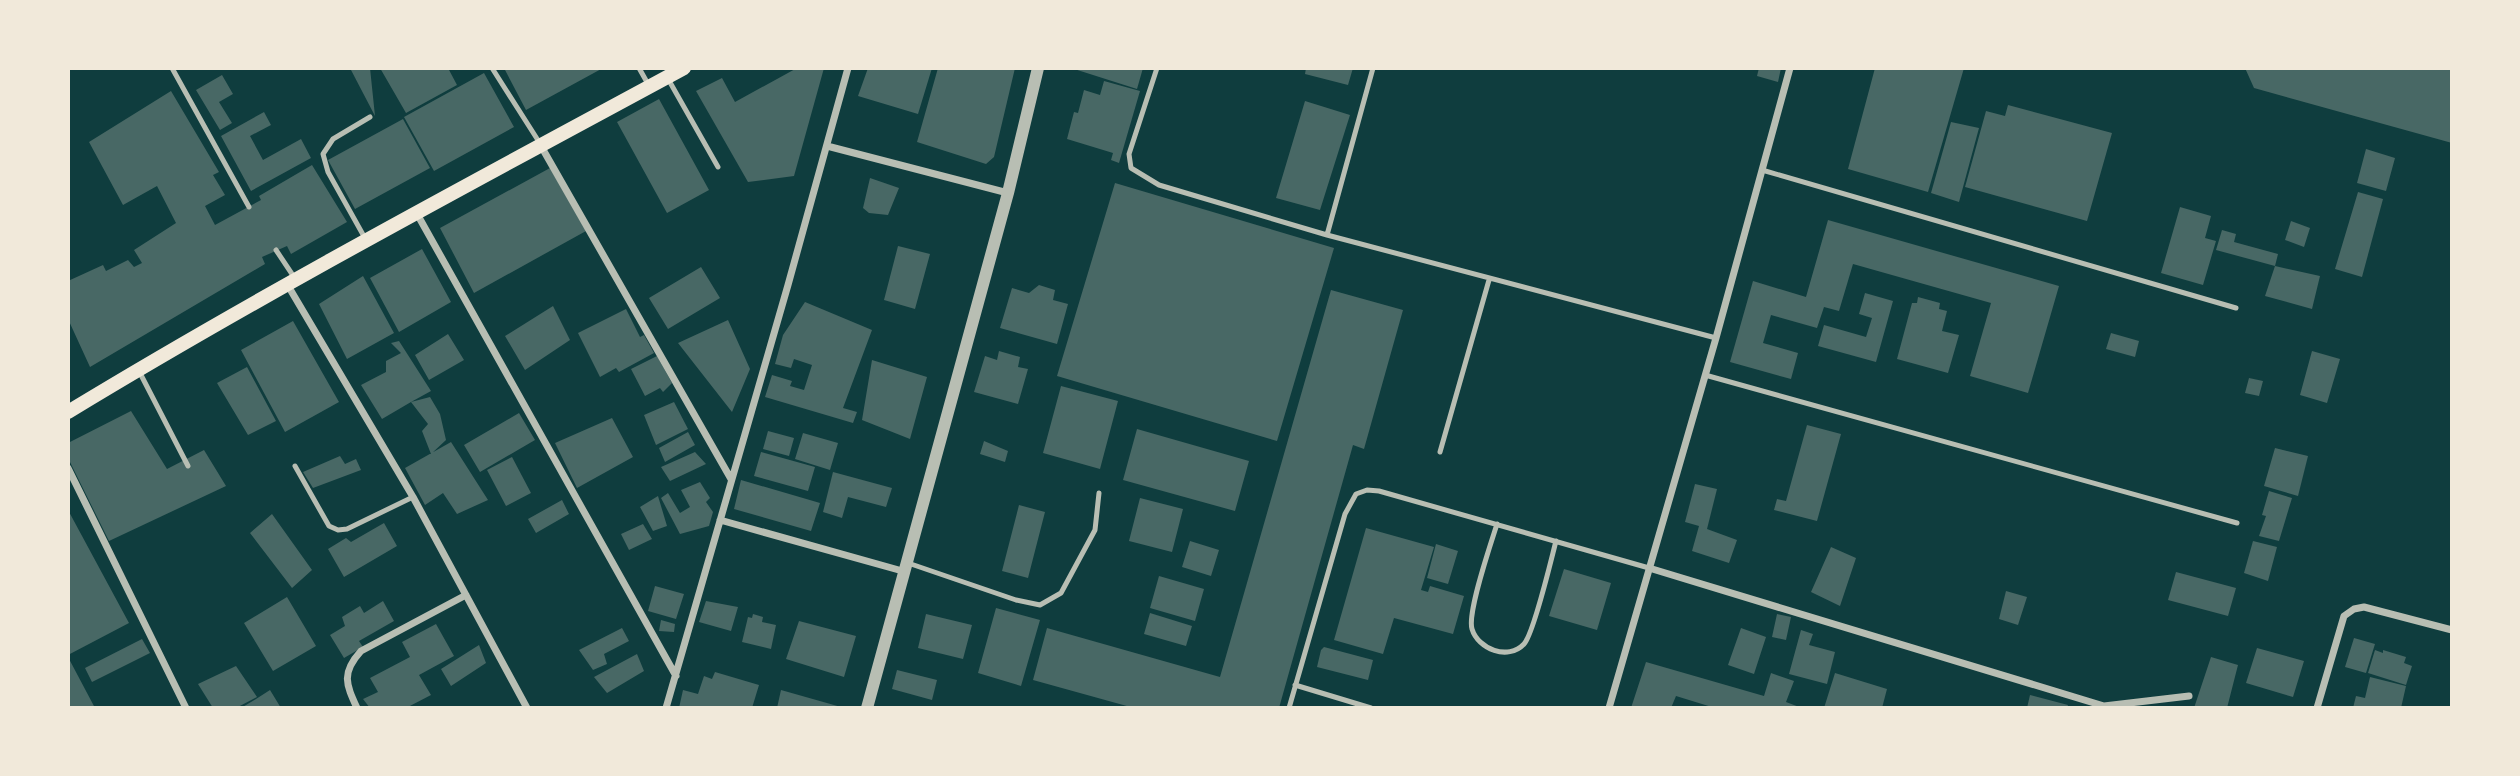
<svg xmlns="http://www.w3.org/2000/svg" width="2520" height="776" font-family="'Public Sans',sans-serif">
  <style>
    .building { fill: #486865 }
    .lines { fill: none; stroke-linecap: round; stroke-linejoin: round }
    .service { stroke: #b8beb3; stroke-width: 5 }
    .minor { stroke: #b8beb3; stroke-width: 7 }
    .tertiary { stroke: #b8beb3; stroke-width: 12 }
    .secondary { stroke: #f1e9da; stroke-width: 14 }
  </style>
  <rect width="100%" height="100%" fill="#0f3d3e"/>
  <path class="building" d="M354,68H370L375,116L351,70Z
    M380,68H448L457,85L406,113Z
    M504,68H603L526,110Z
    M797,68H824L794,176L748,182L696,91L722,78L735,102Z
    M868,68H932L918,114L858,96Z
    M938,68H1015L994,157L986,164L917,142Z
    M1071,68H1143L1137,89Z
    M1306,68H1353L1348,85L1305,74Z
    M1759,68H1781L1778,82L1757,76Z
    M1875,68H1964L1928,192L1848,169Z
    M2245,68H2452V143L2254,88Z
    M484,73L514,127L434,171L404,117Z
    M222,75L233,94L219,102L232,123L220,130L196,90Z
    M1104,81L1140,91L1119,163L1111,160L1113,153L1067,139L1074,112L1078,113L1084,90L1100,95Z
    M171,91L219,172L213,175L225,195L205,206L215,225L261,200L259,196L312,165L347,222L291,254L287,246L262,257L265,264L90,367L68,319V281L103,265L106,271L128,260L134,267L142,263L134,250L176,223L157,186L123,205L89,142Z
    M659,99L709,190L667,213L617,122Z
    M1305,101L1350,115L1320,210L1276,198Z
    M2008,105L2112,133L2087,221L1965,187L1986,111L2005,116Z
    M264,112L271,125L250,136L263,160L301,139L311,158L251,191L221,136Z
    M403,119L430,168L355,209L328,160Z
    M1951,122L1979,128L1959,202L1931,193Z
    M2366,149L2395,158L2386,191L2357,183Z
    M550,168L586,231L474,293L440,228Z
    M870,178L899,188L888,215L869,213L863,208Z
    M1115,183L1334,248L1277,441L1057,376Z
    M2358,192L2383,199L2362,277L2335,269Z
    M2180,207L2211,216L2205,238L2216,241L2203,285L2161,273Z
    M1828,220L2059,286L2028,393L1970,376L1991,303L1853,264L1839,311L1824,307L1817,328L1771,315L1763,343L1798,353L1791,379L1730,362L1753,281L1806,297Z
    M2291,221L2310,228L2304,247L2285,240Z
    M2222,230L2236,234L2234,242L2278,254L2275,266L2216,250Z
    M898,246L930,254L915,309L884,300Z
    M422,249L451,302L399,332L370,278Z
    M2275,266L2320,276L2312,309L2265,296Z
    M701,267L720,298L668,329L649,298Z
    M363,276L394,333L347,359L319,304Z
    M1039,285L1055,290L1053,300L1068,304L1057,344L1000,328L1012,288L1029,293Z
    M1331,290L1403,310L1364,449L1353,445L1279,708H1134L1033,680L1047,628L1220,677Z
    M1865,293L1893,301L1876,362L1818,346L1824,325L1866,337L1872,318L1859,314Z
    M1918,297L1940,303L1939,309L1947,311L1942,331L1959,335L1948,373L1897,359L1912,303H1917Z
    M805,302L872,330L843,408L857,412L853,423L765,397L772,375L792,381L790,386L804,390L812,365L794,359L791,368L775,364L783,335Z
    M553,306L570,340L525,370L505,336Z
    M626,309L640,337L644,335L654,353L619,372L616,368L600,377L578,333Z
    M728,320L750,369L732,412L678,343Z
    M293,321L339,402L285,432L241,350Z
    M2111,333L2139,341L2135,357L2106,349Z
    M448,334L464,360L429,380L415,355Z
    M399,341L431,391L411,402L430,397L440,414L446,440L431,454L422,431L428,424L411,402L382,419L361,385L386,372V361L401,353L391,343Z
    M999,351L1020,357L1018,367L1028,369L1018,404L974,392L985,356L997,360Z
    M2312,351L2340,359L2327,403L2300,395Z
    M657,356L672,383L663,392L660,388L645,396L631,369Z
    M872,360L927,377L910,439L862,420Z
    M247,367L276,421L248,435L217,383Z
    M2249,378L2263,381L2259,396L2245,393Z
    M1061,386L1118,401L1100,469L1043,453Z
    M674,402L688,429L656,445L644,415Z
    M131,411L167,469L204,450L226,486L109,541L68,458V443Z
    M519,413L535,440L480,472L464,445Z
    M612,418L633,457L577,488L555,443Z
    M1807,425L1841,434L1817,521L1774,510L1777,499L1786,501Z
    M1137,429L1249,461L1235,511L1123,480Z
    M768,431L794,438L789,456L763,449Z
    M688,432L695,445L665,462L659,448Z
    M803,433L838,443L830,470L795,459Z
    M984,441L1008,451L1005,462L980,454Z
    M451,442L488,500L457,514L443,493L425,505L405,468Z
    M2275,448L2308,456L2298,496L2264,486Z
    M695,452L706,464L670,481L661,467Z
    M761,452L815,467L808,491L754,476Z
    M340,456L345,464L356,459L361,470L313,488L303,472Z
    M512,457L531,493L506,506L487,470Z
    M833,472L892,488L886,507L848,497L842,518L823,512Z
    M741,480L820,503L811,531L734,509Z
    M700,482L710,498L706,502L713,512L709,526L680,534L661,498L668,493L680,513L690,507L681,490Z
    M1695,484L1717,489L1707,529L1737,540L1729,563L1692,551L1699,526L1685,522Z
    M2269,491L2292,498L2279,541L2259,536L2266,516L2262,515Z
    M658,496L667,526L653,531L640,507Z
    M1140,498L1183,509L1172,552L1129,541Z
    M562,500L569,514L536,533L528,519Z
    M1019,505L1045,512L1028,578L1002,571Z
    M68,510L129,623L68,655Z
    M272,514L312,570L292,588L250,533Z
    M384,523L397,546L344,577L328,549L346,538L351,542Z
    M643,524L652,539L629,550L621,534Z
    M1366,528L1434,547L1421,590L1428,592L1430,586L1464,596L1453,634L1394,618L1383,654L1334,640Z
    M1190,541L1219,550L1211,576L1182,567Z
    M2253,541L2277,547L2268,581L2244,573Z
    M1436,544L1458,551L1448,584L1427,578Z
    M1831,547L1856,558L1840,606L1811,592Z
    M1564,569L1611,583L1597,630L1549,616Z
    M2176,572L2236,588L2228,616L2168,600Z
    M1159,576L1204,589L1195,621L1150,608Z
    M655,586L684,594L676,619L648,611Z
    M2006,591L2027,597L2018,625L1999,619Z
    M287,597L316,646L273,671L244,623Z
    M383,601L394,621L359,641L363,647L344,658L330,635L345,626L342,617L360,606L364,613Z
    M706,601L738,607L731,631L699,622Z
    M996,608L1040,620L1021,686L978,673Z
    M1150,613L1192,626L1186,646L1144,634Z
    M753,614L763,617L762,622L776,625L771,649L742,642L748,617L752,618Z
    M926,614L972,625L963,659L918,648Z
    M1777,614L1791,617L1786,640L1772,637Z
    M661,620L675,624L674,632L659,631Z
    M799,621L856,636L844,677L786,659Z
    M436,624L454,656L419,675L431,695L406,708H370L363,699L378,692L370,678L410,657L402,642Z
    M622,628L629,641L604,654L607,664L593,670L579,650Z
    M1741,628L1766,637L1754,674L1728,665Z
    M1801,630L1813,634L1809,645L1835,652L1827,684L1789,674Z
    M2354,638L2375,644L2366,673L2345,667Z
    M142,639L150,653L92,682L85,668Z
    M479,645L486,663L451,686L441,669Z
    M1324,647L1373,660L1368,680L1317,667L1321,650Z
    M2257,648L2304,661L2293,697L2246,683Z
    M2375,650L2383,653V650L2406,657L2404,663L2412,666L2406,685L2368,673Z
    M637,654L644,671L607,693L594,677Z
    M68,657L95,708H68Z
    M2211,657L2238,665L2227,708H2194Z
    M1646,662L1764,696L1771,673L1794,681L1786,702L1802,708H1715L1676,696L1671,708H1631Z
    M236,666L257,697L236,708H213L198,684Z
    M897,670L937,680L932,700L892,689Z
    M715,672L759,685L752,708H679L683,690L698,694L704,676L712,679Z
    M1835,673L1887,689L1882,708H1824Z
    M2370,677L2406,686L2401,708H2353L2356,696L2365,698Z
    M270,690L281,708H241L256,699Z
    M781,690L841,707V708H777Z
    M2030,695L2068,705L2067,708H2027Z"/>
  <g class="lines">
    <path class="service" d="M172,68L249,207
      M492,68L541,145
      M639,68L648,84
      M1157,68L1129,154L1131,168L1159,185L1327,235L1716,338
      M667,77L718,167
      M1762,170L2236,308
      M1327,235L1373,68
      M366,240L328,172L323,154L333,139L370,117
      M276,250L294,277
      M140,373L188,466
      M1705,375L2237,523
      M1440,452L1489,280
      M295,466L329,526L338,530L347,529L413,497
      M1497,524C1491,543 1467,613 1472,629C1478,649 1508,661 1524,644C1534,633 1551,560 1556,541
      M908,563L1016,600L1040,605L1061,593L1095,530L1099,493
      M1295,685L1371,708
      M1289,708L1345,514L1356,494L1367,490L1379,491L1649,568"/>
    <path class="minor" d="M541,146L731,479
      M827,146L1008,193
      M416,212L676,676
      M287,284L413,497L527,708
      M68,468L186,708
      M720,520L906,572
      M1649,568L2104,706L2189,696
      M357,708C346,684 341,673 361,651L466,595
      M666,708L788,285L848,68
      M1609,708L1716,338L1790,68
      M2317,708L2344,616L2354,609L2364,607L2452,630"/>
    <path class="tertiary" d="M867,708L1008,193L1038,68"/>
    <path class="secondary" d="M68,412C269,290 477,180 684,68"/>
  </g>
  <rect width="2520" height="776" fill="none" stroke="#f1e9da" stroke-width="140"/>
</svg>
